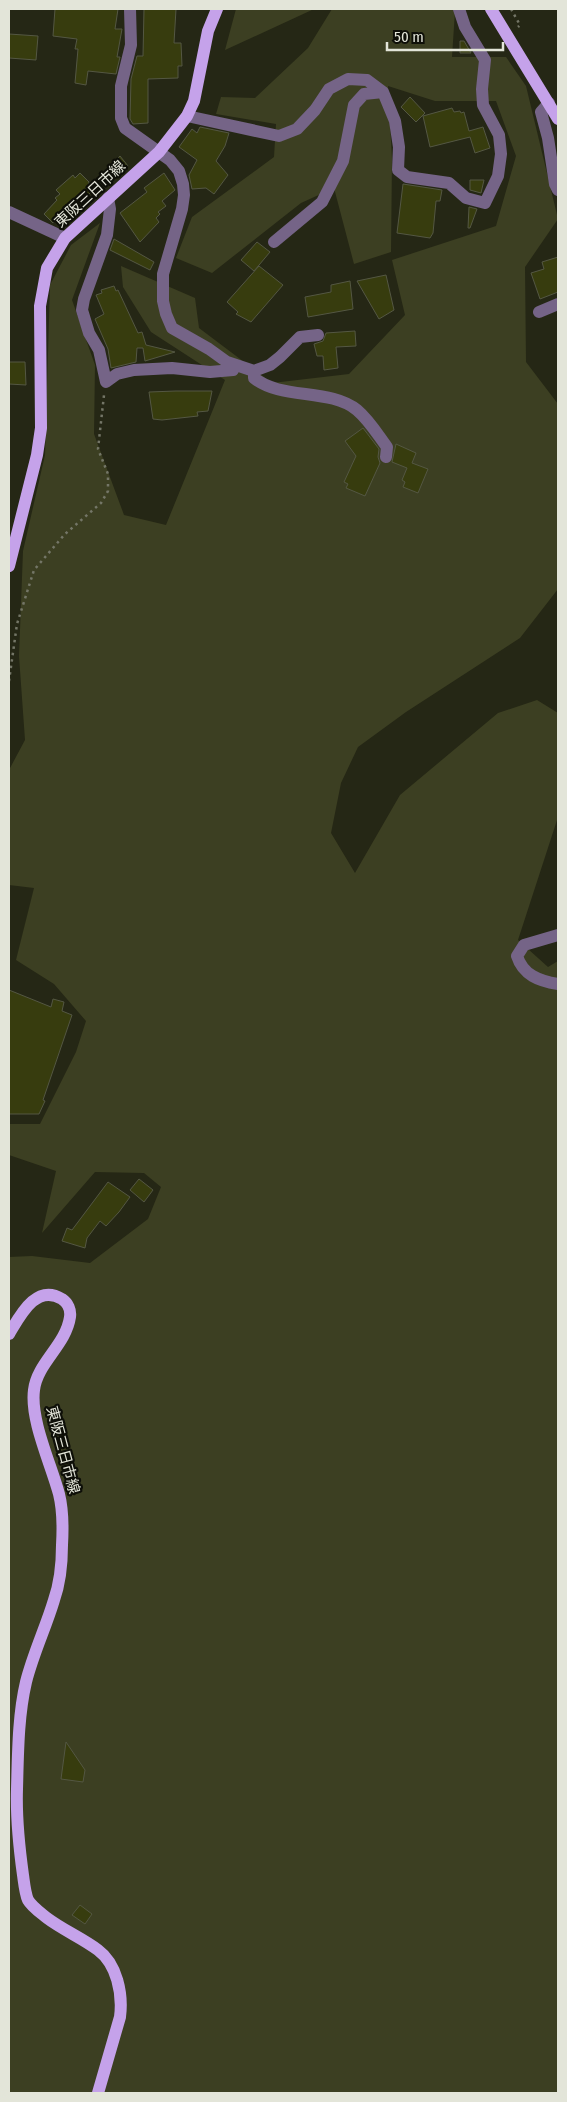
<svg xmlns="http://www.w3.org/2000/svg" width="567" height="2102" font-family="'Fira Sans Condensed','Noto Sans JP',sans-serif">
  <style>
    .green { fill: #3c3f22 }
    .building { fill: #373c0e; stroke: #545743 }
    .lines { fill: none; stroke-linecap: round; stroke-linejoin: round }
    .path { stroke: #747667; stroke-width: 2.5; stroke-dasharray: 2.5 4; stroke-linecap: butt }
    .minor { stroke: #756487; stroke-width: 12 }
    .major { stroke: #c5a2ea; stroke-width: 12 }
    .labels { text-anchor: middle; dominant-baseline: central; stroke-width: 4.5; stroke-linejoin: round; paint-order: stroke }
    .street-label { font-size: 15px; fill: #e3e5d9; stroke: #0e0f08 }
  </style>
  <rect width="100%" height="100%" fill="#252715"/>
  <path class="green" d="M236,9H314L225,50Z
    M332,9H454L455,11L452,57H506L526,86L558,219L525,267L526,362L558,404V589L520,638L406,712L358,747L341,783L331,833L355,873L400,795L498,713L537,700L558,713V817L518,940L548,967L558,961V2093H9V1257L32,1256L90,1263L148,1219L161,1187L144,1173L95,1172L42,1233L56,1171L9,1155V1124H40L76,1052L86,1021L54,984L16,960L34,888L9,885V770L25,740L19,656L23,551L45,455L50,285L71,245L100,223L72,300L95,365L94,434L124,515L166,525L225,380L151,332L123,287L121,266L195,298L199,328L272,383L349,374L405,315L392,260L496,226L516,156L496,101H435L388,86L392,159L391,252L354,264L334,188L301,203L212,273L176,258L192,217L274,157L276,124L216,114L221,97L255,98L308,48Z"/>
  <path class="building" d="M55,9H118L115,29H122L117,57H120L116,74L88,71L86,85L75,83L78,49H75L77,39L53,36Z
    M144,9H176L174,43H181L182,66H178V78L148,79V123L133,124L130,119L131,79L137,56H143Z
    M9,34L38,36L36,60L9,58Z
    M460,41H464L471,53H460Z
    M410,97L425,113L416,122L401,107Z
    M452,108L454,112L460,111L461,113L464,112L469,131L483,127L490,148L475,153L470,137L430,147L423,116Z
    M200,127L229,133L225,146L216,161L228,175L214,194L206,188L192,189L189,175L197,160L179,147L192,129L197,133Z
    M120,156L128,166L118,175L110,166Z
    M80,173L89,182L88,187L92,191L73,210L70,207L58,221L56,219L53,223L44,214L57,200L55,198L60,194L56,190L73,175L75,178Z
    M164,173L175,190L162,201L166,206L158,212L160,214L156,218L159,222L140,242L120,213L147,192L144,188Z
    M470,180H484L481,193L470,190Z
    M403,184L442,190L440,201H436L433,233L430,238L397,233Z
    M469,207L477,209L470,228H468Z
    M114,239L154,262L150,270L110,250Z
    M257,242L270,252L254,271L241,260Z
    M558,257V292L540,299L531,273L544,269L542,262Z
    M259,266L283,285L251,322L236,314L238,312L227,302Z
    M386,275L394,310L379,319L357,281Z
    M350,281L353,309L308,317L305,297L331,292V285Z
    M114,286L116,291L118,290L138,333L142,332L146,345L175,352L145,361L143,348H137L136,362L111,368L108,349L95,319L104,314L96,295L102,293L101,290Z
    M355,331L356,346L336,347L338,368L324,370L323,356H317L314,344L323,341L326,333Z
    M9,362H25L26,385L9,384Z
    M176,391H212L208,411L197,412L198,416L162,420L153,419L149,392Z
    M363,428L379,449L378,457L380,463L365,496L346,488L348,484L344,482L356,456L345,441Z
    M396,444L416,453L412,463L428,469L418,493L403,487L405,482L402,480L407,468L392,462Z
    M9,990L51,1007L53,999L64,1002L62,1011L72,1015L43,1100L45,1101L39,1114H9Z
    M139,1179L153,1190L144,1202L130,1190Z
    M108,1182L130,1197L119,1212L106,1226L100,1221L87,1238L85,1248L62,1241L67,1228L72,1230Z
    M66,1742L85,1770L83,1782L61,1779Z
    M80,1905L92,1914L85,1924L72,1915Z"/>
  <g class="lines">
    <path class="path" d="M511,9L520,25L518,27
      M9,681L17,624L34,570L65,534L101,503L108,491V474L98,449L104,395"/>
    <path class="minor" d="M130,9L131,45L121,86V118L125,128L170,160L179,171L183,184L184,195L182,209L163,274V301L166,314L172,328L209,349L227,362L254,371L270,365L280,357L300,337L318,335
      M549,103L541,112L548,138L555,184L558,190
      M187,116L279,136L297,129L315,110L329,89L348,79L367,80L383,92L395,121L399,147L398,170L407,177L449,183L466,198L485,203L498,176L501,154L499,135L483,105L482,89L485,60L465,27L459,9
      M108,198L110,209L107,235L84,299L82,310L89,333L99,350L106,382L117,374L134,370L172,368L210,372L233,370L235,365
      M9,212L65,238
      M274,242L322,202L343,161L354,105L364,94L383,92
      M539,312L558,304
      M254,371V378C281,400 330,388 357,410C369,420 378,435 387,447L386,457
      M558,935L524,945L517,956C523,975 539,981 558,984"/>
    <path class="major" d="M491,9L558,119
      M9,566L37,455L41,428L40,306L47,268L65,238L159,152L187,116L194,101L208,31L217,9
      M9,1334C20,1316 36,1283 62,1299C68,1303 71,1310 70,1317C66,1345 37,1363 34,1390C30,1420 51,1464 59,1494C63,1510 63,1528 62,1545C62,1563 60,1583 54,1600C46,1627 33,1654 26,1682C18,1716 18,1754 17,1789C16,1818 19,1846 23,1875C24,1882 25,1893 28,1900C32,1907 41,1913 47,1918C63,1930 82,1938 98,1950C117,1964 123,1994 120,2017L98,2093"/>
  </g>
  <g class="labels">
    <g class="street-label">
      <text transform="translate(90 194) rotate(-43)">東阪三日市線</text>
      <text transform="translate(63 1450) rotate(75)">東阪三日市線</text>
    </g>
  </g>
  <rect width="567" height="2102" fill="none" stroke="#e3e5d9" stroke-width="20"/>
  <path d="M387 42v8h116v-8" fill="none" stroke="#e3e5d9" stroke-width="2.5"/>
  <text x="394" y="42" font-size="15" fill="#e3e5d9" stroke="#0e0f08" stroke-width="4" paint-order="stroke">50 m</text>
</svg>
